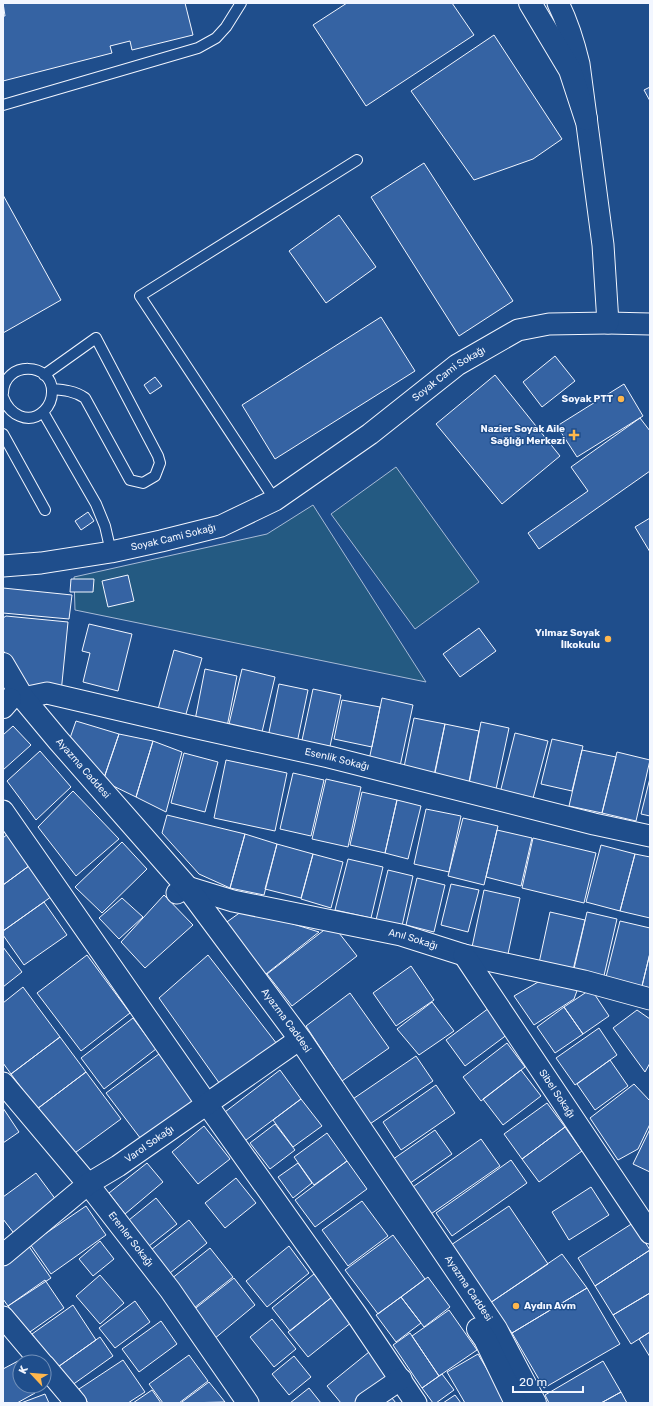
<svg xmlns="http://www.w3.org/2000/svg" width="653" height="1406" font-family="Rubik,sans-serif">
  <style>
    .green { fill: #245a82; stroke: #a8bbd7 }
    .building { fill: #3563a3; stroke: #f2f6ff }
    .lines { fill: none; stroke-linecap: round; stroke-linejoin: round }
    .service-casing { stroke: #f2f6ff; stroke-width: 12 }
    .minor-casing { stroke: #f2f6ff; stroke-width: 23 }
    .tertiary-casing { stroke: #f2f6ff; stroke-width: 24 }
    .primary-casing { stroke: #f2f6ff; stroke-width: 24 }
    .service { stroke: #1f4e8c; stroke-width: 10 }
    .minor { stroke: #1f4e8c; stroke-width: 21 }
    .tertiary { stroke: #1f4e8c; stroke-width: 22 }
    .primary { stroke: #1f4e8c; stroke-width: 22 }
    .poi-dot { fill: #ffb74d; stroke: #1f4e8c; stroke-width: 1.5 }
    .labels { text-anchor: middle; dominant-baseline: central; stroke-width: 3; stroke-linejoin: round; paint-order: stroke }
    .street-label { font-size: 10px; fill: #f2f6ff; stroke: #1f4e8c }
    .poi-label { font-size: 10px; font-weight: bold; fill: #f2f6ff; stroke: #1f4e8c; text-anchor: end }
  </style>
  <rect width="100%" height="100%" fill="#1f4e8c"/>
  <path class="green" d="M396,467L479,582L415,629L331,514Z
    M313,505L426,682L75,610L74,577L267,534Z"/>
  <path class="building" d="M3,3H185L193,35L132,50L130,41L110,46L112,53L3,81V16H5Z
    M347,3H452L474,35L366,106L313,25Z
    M494,35L562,139L533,159L474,180L411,91Z
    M650,87V101L644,90Z
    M424,163L513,301L459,336L371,197Z
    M3,195L61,300L3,333Z
    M339,215L376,267L326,303L289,251Z
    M381,317L415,371L275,459L242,405Z
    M555,356L575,381L542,407L523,382Z
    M495,375L560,456L502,504L436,424Z
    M155,377L162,386L150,394L144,385Z
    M624,384L643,416L577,457L557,426Z
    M640,418L650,431V471L539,549L528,533L588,491L571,467Z
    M88,512L94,521L81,530L75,521Z
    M650,518V552L635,527Z
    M128,575L134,601L108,607L102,581Z
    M71,579H94L93,592H70Z
    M3,588L72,595L69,619L3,613Z
    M6,616L68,622L61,693L25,689L3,650V618Z
    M89,624L132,634L118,691L83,682L90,653L82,651Z
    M479,628L496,651L460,677L443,654Z
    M174,650L202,658L184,721L157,713Z
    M205,669L237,676L227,727L195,720Z
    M242,669L275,677L262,732L229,724Z
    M279,684L308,690L297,743L268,737Z
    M313,689L341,695L329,751L301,745Z
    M382,698L413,705L399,771L368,765Z
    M342,700L380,707L372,747L334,739Z
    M414,718L445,724L434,778L403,772Z
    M76,721L119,734L103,781L69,741Z
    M481,722L509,728L495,794L468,789Z
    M445,724L479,731L468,787L433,780Z
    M13,726L31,745L3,770V735Z
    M515,733L548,741L531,806L499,797Z
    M119,734L153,741L136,797L103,781Z
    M552,739L583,746L572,791L541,784Z
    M153,741L182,752L166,812L136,797Z
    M582,750L616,757L602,813L569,806Z
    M40,751L71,787L36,820L7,781Z
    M617,752L650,760L636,821L602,813Z
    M184,753L218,762L205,812L171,803Z
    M226,760L287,773L275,831L214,818Z
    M293,773L324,780L311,836L280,829Z
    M650,778V816L641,814Z
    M326,779L361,787L348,847L312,839Z
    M73,791L119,839L76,876L38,827Z
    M362,792L397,800L385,853L350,845Z
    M397,800L421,806L408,859L385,853Z
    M426,809L461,816L449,872L414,864Z
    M167,815L245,834L230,888L199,874L162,833Z
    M463,818L498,826L484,885L448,876Z
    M497,830L532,838L521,886L486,877Z
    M10,832L33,863L3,885V838Z
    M245,834L277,844L264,895L230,888Z
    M533,838L596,853L584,903L522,888Z
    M122,842L147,869L102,913L75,887Z
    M277,844L313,854L301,898L265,889Z
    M601,845L635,854L620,911L586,902Z
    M313,854L343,862L331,908L301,899Z
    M635,854L650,857V918L620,911Z
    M348,859L383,867L371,918L335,910Z
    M33,863L55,894L3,931V885Z
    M388,870L413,876L402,926L376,920Z
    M417,878L445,885L434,932L406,925Z
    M451,884L479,890L468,932L441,925Z
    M484,890L520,898L508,954L472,947Z
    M164,895L193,925L145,968L121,942Z
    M122,898L143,917L119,939L99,918Z
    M44,902L67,935L24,965L3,935V931Z
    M245,909L319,932L261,978L224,924Z
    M550,912L585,920L573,970L539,963Z
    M587,912L617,919L603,980L573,973Z
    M620,921L650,928V953L642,986L606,977Z
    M332,924L357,956L292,1006L267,974Z
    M3,947L22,972L3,987Z
    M650,953V988L642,986Z
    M87,955L130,1013L81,1051L37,993Z
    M208,955L277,1044L222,1087L159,998Z
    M411,966L434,1000L396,1026L373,993Z
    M545,978L578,988L574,999L534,1025L514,996Z
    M23,987L60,1037L11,1074L3,1063V1003Z
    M591,989L609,1016L583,1034L564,1007Z
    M350,993L389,1048L342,1081L306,1026Z
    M432,1002L454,1031L419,1055L397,1029Z
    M564,1007L583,1034L555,1053L537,1027Z
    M489,1008L508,1034L465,1066L446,1040Z
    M637,1010L650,1019V1063L645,1072L613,1028Z
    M133,1018L156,1049L104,1089L81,1058Z
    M599,1028L617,1055L575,1085L556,1058Z
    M60,1037L86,1072L37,1109L11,1074Z
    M507,1043L525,1067L481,1101L463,1077Z
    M159,1054L196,1103L144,1143L106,1093Z
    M416,1056L433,1081L364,1128L347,1103Z
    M610,1060L628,1086L595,1110L577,1084Z
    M280,1070L301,1099L242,1143L221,1115Z
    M521,1070L541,1096L503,1125L483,1099Z
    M86,1072L121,1119L72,1155L37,1109Z
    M634,1084L650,1101V1124L638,1149L618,1160L590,1118Z
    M436,1085L455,1113L401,1150L383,1122Z
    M301,1099L322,1126L293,1147L273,1120Z
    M547,1103L565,1127L522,1159L504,1134Z
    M3,1108L19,1132L3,1143Z
    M275,1124L295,1150L270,1169L250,1143Z
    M204,1126L230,1159L198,1184L172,1152Z
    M565,1127L582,1151L539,1182L522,1159Z
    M650,1129V1172L633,1164Z
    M435,1130L452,1154L406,1186L389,1162Z
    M327,1133L347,1161L314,1185L294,1157Z
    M481,1139L500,1166L428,1216L410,1189Z
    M511,1160L527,1183L452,1236L436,1213Z
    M347,1161L367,1189L315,1227L295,1200Z
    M147,1163L163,1182L125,1214L109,1193Z
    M298,1163L312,1183L293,1198L278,1177Z
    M36,1173L59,1204L16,1236L3,1219V1197Z
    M236,1178L256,1203L225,1228L205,1203Z
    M591,1187L609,1215L569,1240L552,1212Z
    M156,1198L177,1224L149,1246L129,1220Z
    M362,1201L388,1236L348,1266L322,1230Z
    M86,1206L106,1235L51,1274L30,1244Z
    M509,1206L548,1264L490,1303L451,1245Z
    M189,1220L207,1243L170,1273L151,1250Z
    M633,1223L650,1250L595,1286L578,1258Z
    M393,1235L425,1279L378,1314L345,1270Z
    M100,1241L114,1259L93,1276L79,1259Z
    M28,1245L51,1278L8,1306L3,1299V1263Z
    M289,1246L309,1273L267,1307L246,1281Z
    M210,1248L233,1277L194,1308L171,1279Z
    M650,1250V1293L613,1315L595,1286Z
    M562,1254L587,1288L512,1333L490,1303Z
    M314,1274L332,1297L290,1331L272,1308Z
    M100,1275L124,1303L100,1324L76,1296Z
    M428,1277L450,1307L424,1327L401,1297Z
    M234,1278L255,1305L214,1339L192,1311Z
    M45,1280L64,1308L27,1334L8,1306Z
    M587,1288L620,1344L544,1388L512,1333Z
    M650,1293V1332L631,1344L613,1315Z
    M332,1297L352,1322L308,1357L288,1332Z
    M401,1297L421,1323L396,1342L376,1315Z
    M135,1301L150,1322L115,1348L99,1328Z
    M73,1305L96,1340L55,1369L32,1334Z
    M449,1310L477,1350L439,1376L412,1336Z
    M272,1319L296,1349L274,1367L250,1337Z
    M161,1321L177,1344L139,1372L122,1349Z
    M650,1332V1357L639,1339Z
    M410,1333L439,1376L422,1388L393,1345Z
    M100,1337L113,1356L68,1388L55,1369Z
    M369,1352L390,1378L358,1403H341L327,1386Z
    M478,1354L507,1403H465L447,1372Z
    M189,1355L208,1381L179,1403H163L149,1384Z
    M294,1356L311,1377L289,1395L272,1374Z
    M123,1360L145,1392L128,1403H88L79,1389Z
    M18,1361L20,1364V1386H32L35,1393L17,1403H3V1369Z
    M603,1361L621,1392L601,1403H549L545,1395Z
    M442,1374L454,1390L436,1403H433L422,1388Z
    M209,1382L225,1402L183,1403L182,1402Z
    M309,1388L321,1403H290Z
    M152,1390L161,1403H133Z
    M621,1392L627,1403H601Z
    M45,1394L49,1403H21Z
    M455,1395L461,1403H443Z
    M391,1397L396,1403H383Z"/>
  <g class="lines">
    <g class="service-casing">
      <path id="service" d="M3,105L198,48L216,38L226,27L241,3
        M44,375L96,338L158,456L160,463L155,476L143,483L130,480L85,398C75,391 64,390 52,389
        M3,393C4,360 53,362 52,392C52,400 49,406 44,411C28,426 9,414 3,397
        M43,412L96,504L105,526L111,552
        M3,434L45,510
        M275,500L140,296L357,160"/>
    </g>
    <g class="minor-casing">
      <g id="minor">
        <path d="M608,323L650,324"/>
        <path id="s1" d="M3,566L41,563L111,552L161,541L221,526L275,500L370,434L457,365L518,330L549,324L608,323L603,245L579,64C574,43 568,23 558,3"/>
        <path id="s2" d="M23,698L47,693L193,727L329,757L594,824L650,836"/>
        <path d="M3,811L216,1117L356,1314L416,1403"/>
        <path id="s3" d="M177,893L187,887L233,901L401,935L464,955L584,981L650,999"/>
        <path id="s4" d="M464,955L650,1233"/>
        <path id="s5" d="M3,1083L88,1184L170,1290L248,1403"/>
        <path id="s6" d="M3,1255L88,1184L118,1166L300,1039"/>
        <path d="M3,1317L41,1362"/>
        <path d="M44,1365L76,1403"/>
        <path d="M366,1403L401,1379"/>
      </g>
    </g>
    <g class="tertiary-casing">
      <g id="tertiary">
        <path id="s7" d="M3,664L23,698L58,740L187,887L300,1039L496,1329L535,1403"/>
        <path d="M3,707L10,699"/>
        <path d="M478,1329L485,1339L516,1403"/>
      </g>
    </g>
    <g class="primary-casing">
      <path id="primary" d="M530,3L570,70L586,119"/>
    </g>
    <use href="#service" class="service"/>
    <use href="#minor" class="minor"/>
    <use href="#tertiary" class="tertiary"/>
    <use href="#primary" class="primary"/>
  </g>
  <g class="poi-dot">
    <circle cx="621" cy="399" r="4"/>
    <path d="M572 429h4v4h4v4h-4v4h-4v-4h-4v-4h4z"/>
    <circle cx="608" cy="639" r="4"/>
    <circle cx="516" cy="1306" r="4"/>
  </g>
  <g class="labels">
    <g class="street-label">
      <text stroke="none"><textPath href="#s1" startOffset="497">Soyak Cami Sokağı</textPath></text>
      <text stroke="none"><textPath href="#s1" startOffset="173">Soyak Cami Sokağı</textPath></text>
      <text stroke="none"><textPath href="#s2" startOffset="322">Esenlik Sokağı</textPath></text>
      <text stroke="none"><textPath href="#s7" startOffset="132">Ayazma Caddesi</textPath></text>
      <text stroke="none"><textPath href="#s3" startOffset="244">Anıl Sokağı</textPath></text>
      <text stroke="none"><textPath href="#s7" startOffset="456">Ayazma Caddesi</textPath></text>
      <text stroke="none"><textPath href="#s4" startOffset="167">Sibel Sokağı</textPath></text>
      <text stroke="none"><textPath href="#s6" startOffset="184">Varol Sokağı</textPath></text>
      <text stroke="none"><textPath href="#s5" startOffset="202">Erenler Sokağı</textPath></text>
      <text stroke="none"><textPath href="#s7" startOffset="780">Ayazma Caddesi</textPath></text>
    </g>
    <g class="poi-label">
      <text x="613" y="399">Soyak PTT</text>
      <text x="565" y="429">Nazier Soyak Aile<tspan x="565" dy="12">Sağlığı Merkezi</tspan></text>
      <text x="600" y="633">Yılmaz Soyak<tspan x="600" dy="12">İlkokulu</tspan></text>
      <text x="524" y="1306" text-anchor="start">Aydın Avm</text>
    </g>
  </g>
  <rect width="653" height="1406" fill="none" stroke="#f2f6ff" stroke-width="8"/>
  <g transform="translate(32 1374) rotate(296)"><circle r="19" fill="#1f4e8c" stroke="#7391ba"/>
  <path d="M0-3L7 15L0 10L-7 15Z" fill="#ffb74d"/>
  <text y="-6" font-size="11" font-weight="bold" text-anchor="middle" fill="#f2f6ff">K</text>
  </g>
  <path d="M513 1386v6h70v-6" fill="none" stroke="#f2f6ff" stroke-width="2"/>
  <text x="519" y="1386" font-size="12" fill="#f2f6ff" stroke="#1f4e8c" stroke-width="3" paint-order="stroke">20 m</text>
</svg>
